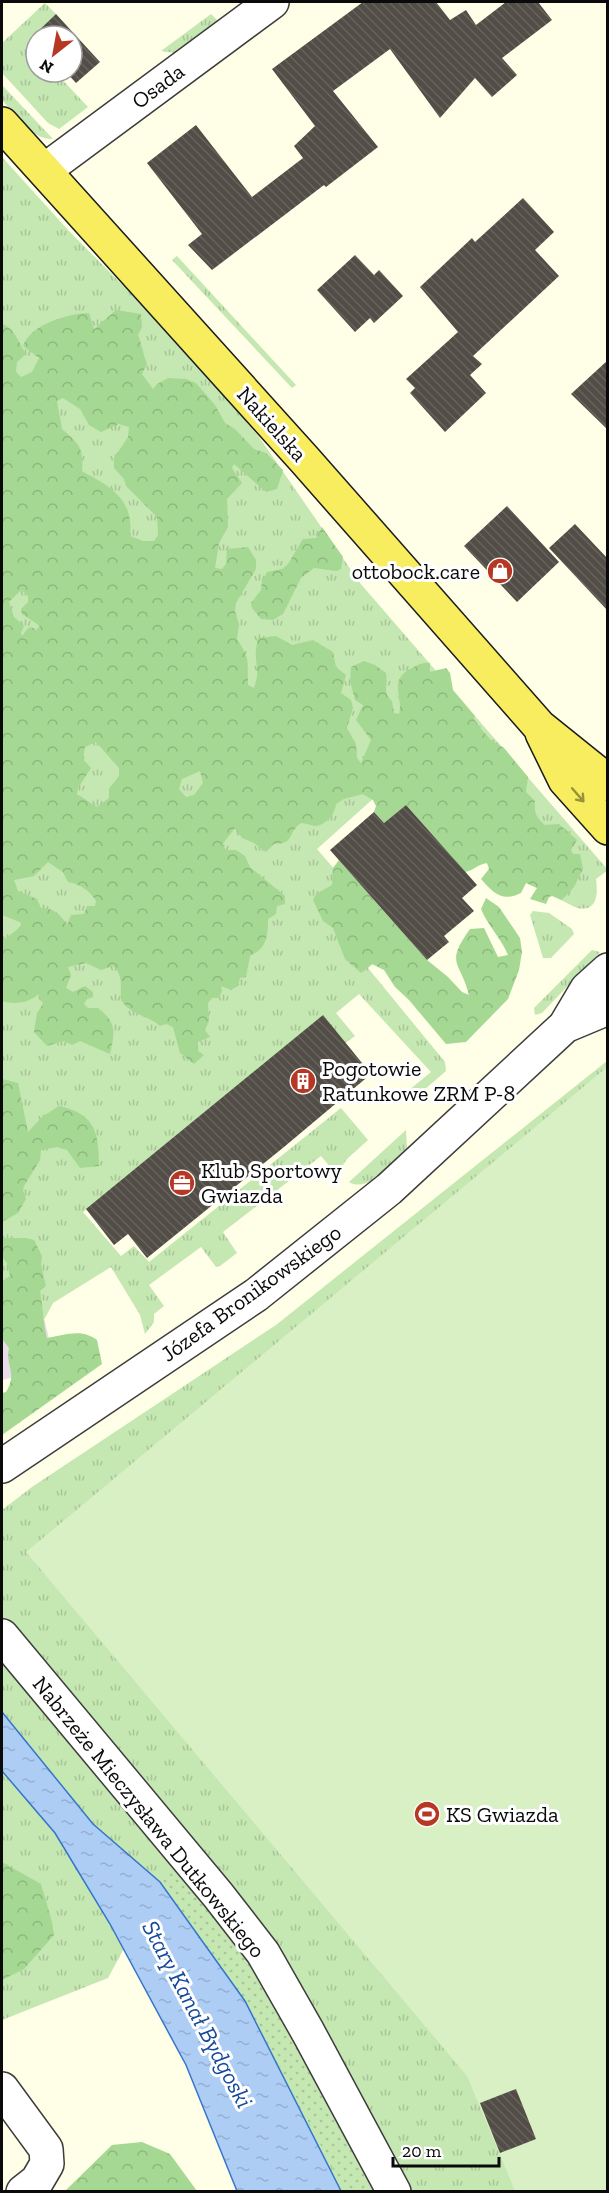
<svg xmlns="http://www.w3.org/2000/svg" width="609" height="2193" font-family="'Zilla Slab',serif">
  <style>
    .industrial { fill: #e9dde9 }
    .grass { fill: url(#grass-tufts) }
    .forest { fill: url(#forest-crowns); fill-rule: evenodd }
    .garden { fill: url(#garden-dots) }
    .pitch { fill: #d9efc4 }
    .water { fill: url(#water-ripples); stroke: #3575cb; stroke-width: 1.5 }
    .building { fill: url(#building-back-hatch) }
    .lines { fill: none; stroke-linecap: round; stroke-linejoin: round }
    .minor-casing { stroke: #3d3d3d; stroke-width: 36 }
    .major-casing { stroke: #1b1b1b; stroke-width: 36 }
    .minor { stroke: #fff; stroke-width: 33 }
    .major { stroke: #f7ed5e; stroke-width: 33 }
    .oneway { stroke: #98923c }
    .labels { text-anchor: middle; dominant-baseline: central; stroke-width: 6; stroke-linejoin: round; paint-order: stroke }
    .street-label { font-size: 22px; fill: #0a0a0a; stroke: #fff }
    .poi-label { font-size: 22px; fill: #0a0a0a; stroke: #fff; text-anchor: start }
    .water-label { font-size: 24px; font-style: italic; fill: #164999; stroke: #fff }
  </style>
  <defs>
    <pattern id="grass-tufts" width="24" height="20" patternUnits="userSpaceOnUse" patternTransform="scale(1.5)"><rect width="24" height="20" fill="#c5e7b2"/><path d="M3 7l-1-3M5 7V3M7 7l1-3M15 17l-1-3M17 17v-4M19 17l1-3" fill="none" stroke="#a8c598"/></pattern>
    <pattern id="forest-crowns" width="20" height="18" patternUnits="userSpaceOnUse" patternTransform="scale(1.5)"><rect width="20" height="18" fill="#a5d892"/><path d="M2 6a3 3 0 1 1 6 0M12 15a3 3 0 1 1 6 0" fill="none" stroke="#8db87d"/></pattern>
    <pattern id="garden-dots" width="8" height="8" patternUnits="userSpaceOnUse" patternTransform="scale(1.5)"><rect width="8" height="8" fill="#c5e7b2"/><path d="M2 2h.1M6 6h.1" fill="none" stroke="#a8c598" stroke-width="1.8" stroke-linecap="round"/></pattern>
    <pattern id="water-ripples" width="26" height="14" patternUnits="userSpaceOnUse" patternTransform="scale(1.5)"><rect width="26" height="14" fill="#adcdf5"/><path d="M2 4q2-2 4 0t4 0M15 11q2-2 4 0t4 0" fill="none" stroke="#94afd1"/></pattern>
    <pattern id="building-back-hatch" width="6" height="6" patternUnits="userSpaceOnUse" patternTransform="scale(1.5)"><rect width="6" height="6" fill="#524d46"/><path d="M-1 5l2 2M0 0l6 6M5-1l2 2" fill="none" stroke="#66625c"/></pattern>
  </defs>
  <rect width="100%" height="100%" fill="#fffee7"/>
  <path class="industrial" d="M44,1318L56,1367L2,1380V1329Z"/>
  <path class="grass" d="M45,3L56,14L28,41L36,51V72H55L88,107L59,129L48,123L2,73V43Z
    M211,14L217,20L215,27L182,54L161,51Z
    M2,85L53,139C30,139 16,115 2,100Z
    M2,157L68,230L178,341L259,437L360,583L608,870L596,879C598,895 597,912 577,908L468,854L403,794L374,798L317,849L398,943L368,968L445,1062L446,1071L410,1102L407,1094L408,1091L431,1072L359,994L336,1013L355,1036L344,1044L236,1088L83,1212L121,1256L134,1246L149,1262L341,1108L368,1140L348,1158L336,1174L321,1156L223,1232L237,1253L220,1266L216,1267L201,1247L149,1285L164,1306L154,1314V1322L145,1334L140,1315L111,1267L53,1303L45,1318L2,1329Z
    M177,256L296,385L292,388L172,260Z
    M533,911L549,913L572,929L574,934L551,958H543L530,915Z
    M592,950L600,952L542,1013L535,1015L534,1008Z
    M607,1061V2191H341L245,2001L160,1882L108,1978L2,2020V1510L32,1487L276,1325Z
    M406,1130L407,1147C397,1161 368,1194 349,1182Z"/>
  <path class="forest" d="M116,310L141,314L142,327L138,335C142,345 143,354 147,364L142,374L153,389L157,384L168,378L186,379L196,383L215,405L225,423L235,429L254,449L266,453L283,470L277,489L266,492L234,464L232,468L242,483L227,499L228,527L219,543L215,568L222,569L226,564L227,549L248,547L256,560V569L236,603L235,611L239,625L237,639C251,660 247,661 248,685L254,688C259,673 257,672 256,658C255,652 257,644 258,638L276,636L292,645L313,640L333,652L336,667L346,675L341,693L351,700L353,708L347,728L356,744L357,758L361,763L371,740L356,720L363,705L355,700L350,681L351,667L364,661L375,665L386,673C388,683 382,693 392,701L394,713L399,714C404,697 387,680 412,668C418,665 423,662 430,663V672L446,668L450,673L453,690L475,716L474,719L482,730L491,740L504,748L528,777L526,792L535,801C534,813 536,817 545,825L559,824L577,840L571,850L573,854H580L583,869L574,887L562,900L552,896L549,897L546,904L530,899L537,888L526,883L521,893C503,902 494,894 481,879L489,869L487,863C478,864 473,871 465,872L406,805L384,823L374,812L376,806L373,800L363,794L344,799L336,804C335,814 327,824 316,826C312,826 306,823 301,823C287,833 295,844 274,844L266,852L254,843L242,838L235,828L222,845L226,850H236L245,856L250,867L285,896V904L277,906L276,914L268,919C268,936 267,948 250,956L246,977L240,978L238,986L231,990L221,986L222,991L219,998H212L208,1003L209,1021L205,1030L210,1037L198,1042V1051L204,1055L194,1064L180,1053L173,1027L166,1024L160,1026C146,1014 133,1017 121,1000C120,987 124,976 113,966L101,970L86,963L68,967L71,975L66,988L73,992L85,986L93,992V997L87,999L84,1004L88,1008H98C117,1023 115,1032 110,1054L80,1041L72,1045L64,1041L47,1046L34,1032L37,1013L43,1004L38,994C30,1003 13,1005 2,1001L3,992L2,990V941C9,935 18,931 22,923L2,915V324C14,327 19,343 26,354L17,362L16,372L21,377L32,372L39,358L23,346C30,325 68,313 89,313L94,329ZM63,398L80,409L89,425L101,432L119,424L129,427L128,437L114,458V468L124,479L126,486L157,517L158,535L154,541H143L130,536C134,499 111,487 82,471C84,447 79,444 62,429L57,401ZM21,590L28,596V602L21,609L22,614L40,626L36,630L32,627L28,628L22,636L21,633L24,626L14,617L9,602ZM96,742L119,768V776L109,789V798L97,807L77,794L78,788L91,768L83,759L85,747ZM200,771L203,783L194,795L186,797L179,789L182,779ZM48,862L63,872L68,882C80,884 90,891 96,901L95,906H87L84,914L71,915L67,925C60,914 54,908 41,908L37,899L18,891L14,880L34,876Z
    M322,527L343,557L341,569L336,571L314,568L301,578L283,614L273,620L261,619L252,608L251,603L261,590L262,581L267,572L282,569L288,564L303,539L316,538Z
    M339,860L427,960L448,977L462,992L469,995C461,961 444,965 470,929L484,928L498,957L508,955C501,938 488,926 481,909L486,898L499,907L520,938L522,952L519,970L508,999L466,1042L446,1044L409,1000L395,987L384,970L372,964L361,973L345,959L333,928L323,921L313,900L316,894L332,885L333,868Z
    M2,1079L18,1083L28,1132L42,1117L59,1106C95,1114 99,1132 99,1166L80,1168L67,1150L57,1147L41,1150L40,1160L24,1186L23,1190L26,1199L18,1213L2,1222V1122L3,1119Z
    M5,1238H26L34,1240L42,1256L41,1265L46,1286L40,1291C43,1307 43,1322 47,1338C65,1335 81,1328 97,1340L102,1364L2,1435V1393L6,1392C18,1372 5,1367 9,1348L2,1339V1281L10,1276L7,1263L2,1257V1242Z
    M2,1862L41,1884L52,1922L54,1935L24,1969L2,1980Z
    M142,2142L170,2154L197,2191H65L112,2145Z"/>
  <path class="garden" d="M178,1860L245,1945L378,2191H345L245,2001L160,1882Z"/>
  <path class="pitch" d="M607,1067V2191H515L467,2076L26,1552Z"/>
  <path class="water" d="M2,1712L93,1824L160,1882L245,2001L341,2191H237L186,2065L110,1924L55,1833L2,1771Z"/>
  <path class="building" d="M363,2H436L450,20L466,10L476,25L506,2H538L552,20L502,58L517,75L492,97L475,78L440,118L390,49L333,91L378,147L326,187L324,185L212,270L188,245L202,234L147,163L196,125L252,197L303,158L294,146L315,126L272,69Z
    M56,14L100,62L76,83L66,72H72V36H36V40L33,36Z
    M523,198L554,232L535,250L559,276L473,356L482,364L470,375L486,393L445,432L410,393L415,388L406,379L458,332L420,287L472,238L475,242Z
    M355,255L374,275L379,270L403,296L374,323L370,318L355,332L317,290Z
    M608,360V430L571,394Z
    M507,506L559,562L517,602L464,546Z
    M575,524L608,559V611L549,548Z
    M406,805L477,885L462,898L474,911L444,936L449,942L427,960L330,850L374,812L384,823Z
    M323,1015L371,1074L284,1147L147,1258L128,1234L114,1245L86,1209Z
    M516,2089L536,2139L500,2153L480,2103Z"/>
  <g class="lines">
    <g class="minor-casing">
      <path id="minor" d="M45,170L272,2
        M565,1026L608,1008
        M2,1466L256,1295L389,1189L565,1026L587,989L608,970
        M2,1636L218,1895L263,1953L308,2032L394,2192
        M2,2089L46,2149L47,2164L37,2181L23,2192"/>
    </g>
    <g class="major-casing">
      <path id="major" d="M2,124L304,459L539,726L595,771L608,784
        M542,733L565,780L608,828"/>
    </g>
    <use href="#minor" class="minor"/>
    <use href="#major" class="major"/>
  </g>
  <defs><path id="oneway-shaft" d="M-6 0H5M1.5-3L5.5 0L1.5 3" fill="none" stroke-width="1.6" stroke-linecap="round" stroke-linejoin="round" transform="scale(1.5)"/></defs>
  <use class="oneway" href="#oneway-shaft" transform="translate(578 795) rotate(49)"/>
  <defs>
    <g id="shop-disc" transform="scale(1.35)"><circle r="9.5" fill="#b73725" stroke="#fff"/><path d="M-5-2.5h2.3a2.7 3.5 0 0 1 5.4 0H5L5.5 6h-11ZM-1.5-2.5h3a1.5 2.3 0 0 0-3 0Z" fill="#fff"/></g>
    <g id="building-disc" transform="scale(1.35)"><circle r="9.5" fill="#b73725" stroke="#fff"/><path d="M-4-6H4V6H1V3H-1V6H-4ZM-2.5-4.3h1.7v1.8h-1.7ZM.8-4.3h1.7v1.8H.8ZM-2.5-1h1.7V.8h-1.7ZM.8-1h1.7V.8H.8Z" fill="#fff"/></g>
    <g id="office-disc" transform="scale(1.35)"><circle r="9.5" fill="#b73725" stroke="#fff"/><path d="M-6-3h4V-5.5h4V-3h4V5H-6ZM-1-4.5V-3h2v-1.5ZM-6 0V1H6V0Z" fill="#fff"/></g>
    <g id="stadium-disc" transform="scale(1.35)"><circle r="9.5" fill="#b73725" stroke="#fff"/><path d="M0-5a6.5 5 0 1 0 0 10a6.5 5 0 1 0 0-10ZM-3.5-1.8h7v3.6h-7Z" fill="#fff"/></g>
  </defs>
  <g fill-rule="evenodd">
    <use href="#shop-disc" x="500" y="571"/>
    <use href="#building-disc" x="303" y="1081"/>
    <use href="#office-disc" x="182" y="1183"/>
    <use href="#stadium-disc" x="427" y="1814"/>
  </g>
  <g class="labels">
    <g class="street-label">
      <text transform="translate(158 86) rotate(-37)">Osada</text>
      <text transform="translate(272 424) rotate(48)">Nakielska</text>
      <text transform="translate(251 1293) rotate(-36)">Józefa Bronikowskiego</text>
      <text transform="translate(149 1817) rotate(51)">Nabrzeże Mieczysława Dutkowskiego</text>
    </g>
    <g class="poi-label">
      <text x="480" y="571" text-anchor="end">ottobock.care</text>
      <text x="322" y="1068">Pogotowie<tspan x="322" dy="25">Ratunkowe ZRM P-8</tspan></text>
      <text x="201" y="1170">Klub Sportowy<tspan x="201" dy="25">Gwiazda</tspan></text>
      <text x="446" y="1814">KS Gwiazda</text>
    </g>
    <g class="water-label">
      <text transform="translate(198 2014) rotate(62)">Stary Kanał Bydgoski</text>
    </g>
  </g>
  <rect width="609" height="2193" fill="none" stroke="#0a0a0a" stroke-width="6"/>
  <g transform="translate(54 54) rotate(211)"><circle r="28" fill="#ffffff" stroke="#9d9d9d" stroke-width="1.5"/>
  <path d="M0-4.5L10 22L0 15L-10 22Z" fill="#b73725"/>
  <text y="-9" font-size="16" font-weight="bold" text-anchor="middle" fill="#0a0a0a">N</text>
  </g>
  <path d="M393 2157v9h106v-9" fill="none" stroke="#0a0a0a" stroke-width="3"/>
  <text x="402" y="2157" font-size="18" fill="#0a0a0a" stroke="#ffffff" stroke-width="4.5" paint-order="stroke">20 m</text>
</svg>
